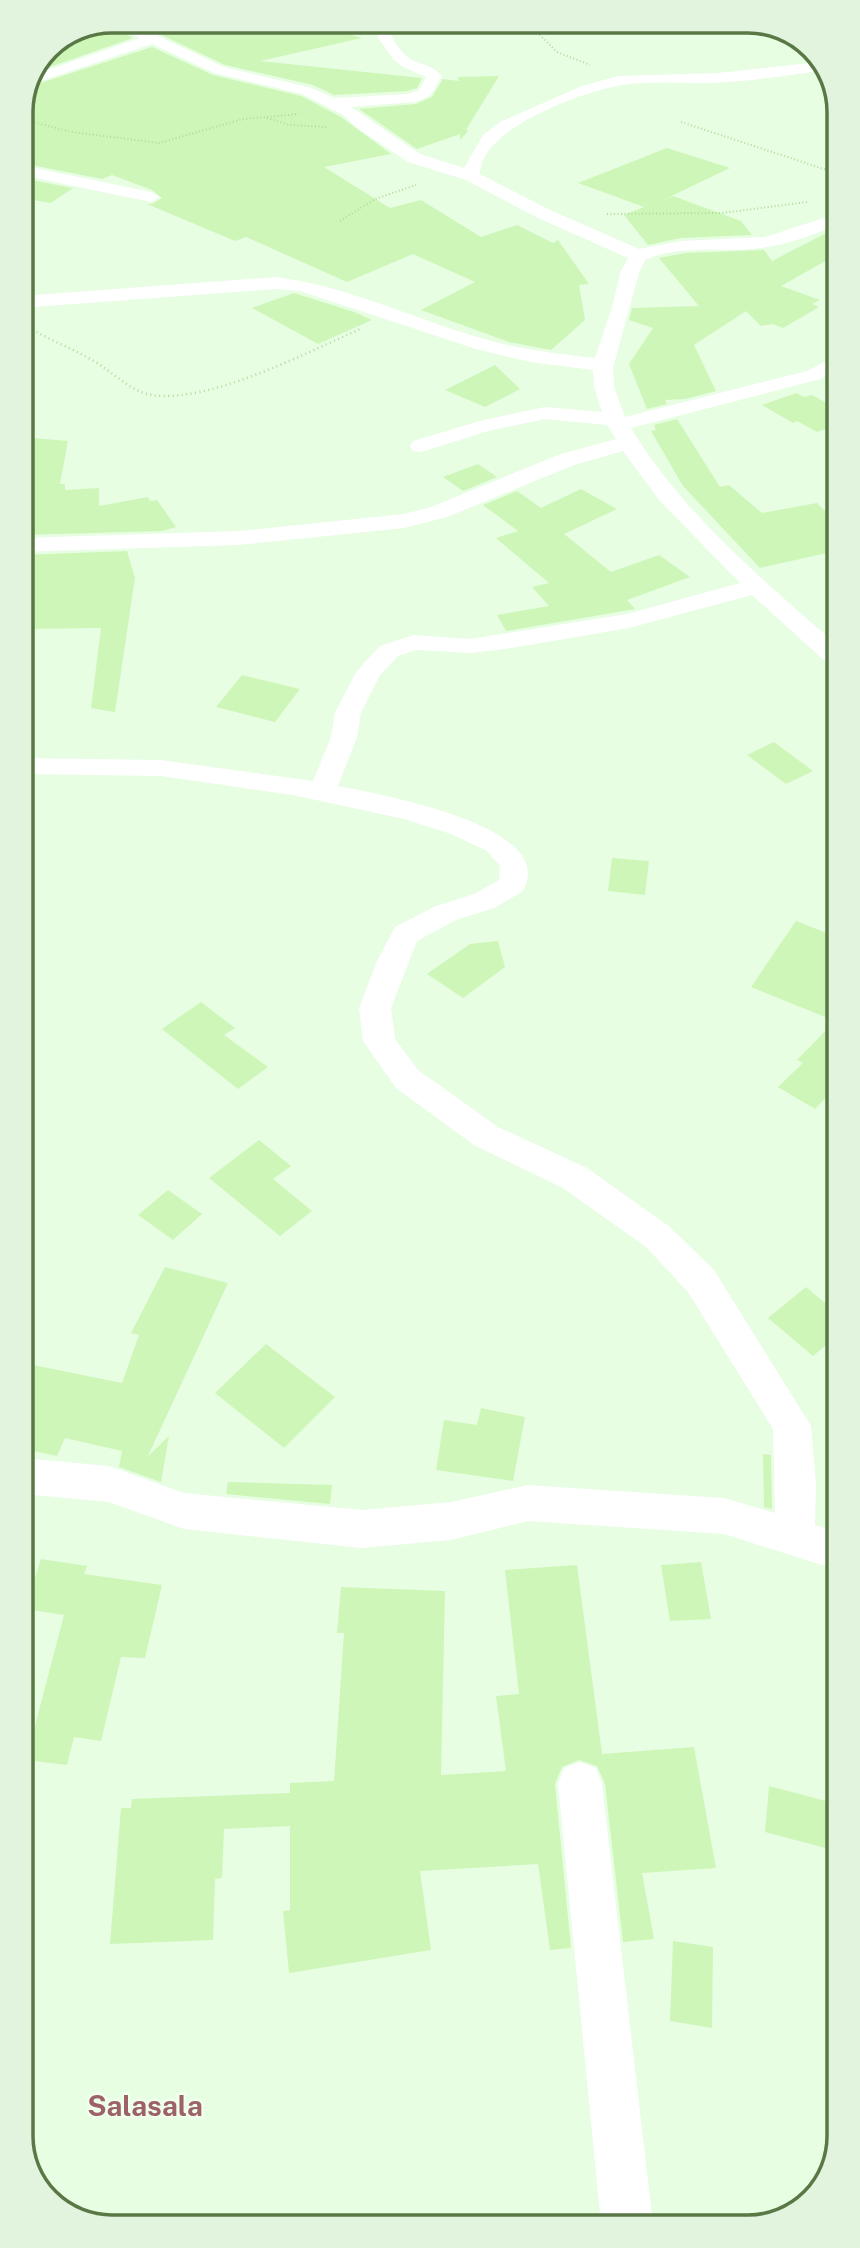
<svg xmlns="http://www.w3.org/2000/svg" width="860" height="2248" font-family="'Public Sans',sans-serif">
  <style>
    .building { fill: #cef6b8 }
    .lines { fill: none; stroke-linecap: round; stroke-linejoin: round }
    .path-far1 { stroke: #b2db9b; stroke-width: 2; stroke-dasharray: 1 2.5; stroke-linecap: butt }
    .path { stroke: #b2db9b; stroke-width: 2.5; stroke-dasharray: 1 3.5; stroke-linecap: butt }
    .street { fill: #fff; fill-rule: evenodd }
    .labels { text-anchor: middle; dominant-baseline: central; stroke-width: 6; stroke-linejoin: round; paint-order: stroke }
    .near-quarter-label { font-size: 28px; font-weight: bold; fill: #9d6167; stroke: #eeffeb }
    .rim { fill: none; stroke: #5a7846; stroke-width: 3.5 }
  </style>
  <rect width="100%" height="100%" fill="#e7fee3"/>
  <path class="building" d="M132,21H305L362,38L260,61L422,78L417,88L407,91L334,95L313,85L225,65Z
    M108,25L133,38L38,71L48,48Z
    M152,47L213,75L301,96L341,117L391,154L324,167L390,208L421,200L481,237L517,225L553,243L558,240L589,284L579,285L585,320L551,350L509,342L421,310L475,282L413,254L347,282L246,237L235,241L147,204H152L162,198L152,190L112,175L102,179L21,163V107L31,86Z
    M499,76L466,130L468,131L460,140V134L417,149L359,109L416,104L432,97L443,79L459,81L458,77Z
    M667,148L730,168L661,201L673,196L741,221L752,235L681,238L648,245L624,215L644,207L578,183Z
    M21,178L73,188L51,203L21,198Z
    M836,228V255L781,286L820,300L812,304L819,307L783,328L773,324L761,326L746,311L694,345L716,391L685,399L665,400L667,404L647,409L629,364L653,328L629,320L632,308L699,306L659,258L685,253L764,250L772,261Z
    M294,293L354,312L372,320L318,344L252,308Z
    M495,365L520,389L485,407L445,390Z
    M796,393L804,397L812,395L836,408V425L817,432L797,421L793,423L762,405Z
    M677,419L720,487L729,485L762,513L817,503L836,522V551L760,568L683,486L651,431L656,430L654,425Z
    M22,437L68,441L60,484H65V490L99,488V506L148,497L150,501L157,500L176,527L162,531L22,535Z
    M478,464L497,477L463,491L443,477Z
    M581,489L617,509L564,534L611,572L659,555L690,577L627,600L635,609L506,631L497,615L549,606L532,587L549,583L496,538L518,531L483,505L517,491L541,508Z
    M127,551L135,578L115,712L91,708L101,628L22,629V555Z
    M242,675L300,689L275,722L216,707Z
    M774,742L813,771L786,784L747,755Z
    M612,858L649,861L645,895L608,891Z
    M796,921L837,937V1086L815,1109L778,1087L803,1063L797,1060L835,1021L751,987Z
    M498,941L505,967L463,998L427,974L470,944Z
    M201,1002L235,1028L224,1035L268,1067L238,1089L162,1029Z
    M259,1140L291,1166L273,1179L312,1211L280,1236L209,1178Z
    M168,1190L202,1214L173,1240L138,1215Z
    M165,1267L228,1283L148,1456L169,1436L161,1482L119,1467L122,1451L65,1438L57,1456L23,1449V1363L122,1383L139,1335L131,1333Z
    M806,1287L838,1314V1335L813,1356L768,1318Z
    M266,1344L335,1397L284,1448L215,1393Z
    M481,1408L525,1417L513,1481L436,1470L444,1420L477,1425Z
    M763,1454L771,1455L772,1509L764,1507Z
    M228,1482L332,1485L330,1504L226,1494Z
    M41,1559L87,1566L84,1574L162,1585L145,1658L121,1657L101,1741L74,1737L67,1765L26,1760L64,1615L25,1609Z
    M701,1562L711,1619L670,1621L661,1565Z
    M577,1565L602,1754L694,1747L716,1868L642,1873L654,1939L623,1942L605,1784L597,1766L579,1760L562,1767L555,1784L571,1948L550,1950L538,1864L420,1871L431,1950L289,1973L283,1911L290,1910V1826L224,1829L222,1878L215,1879L213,1940L110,1944L121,1808H131L132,1799L290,1793V1783L334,1781L344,1633H337L341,1587L445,1591L441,1775L506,1771L496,1696L519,1694L505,1570Z
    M769,1786L837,1804L833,1850L765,1832Z
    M673,1941L713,1947L712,2028L670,2021Z"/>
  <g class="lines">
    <path class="path-far1" d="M406,22L437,25L505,22L537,32L557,52L590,65
      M267,118L289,125L327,127
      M21,119L72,132L159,143L243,119L299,114
      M681,122L836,173
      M607,214L722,213L807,202
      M340,221L375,199L416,185"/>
    <path class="path" d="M25,325C46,339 70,347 92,360C111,370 130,392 152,395C208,404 308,352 360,329"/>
    <path class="street" d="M113,21H126L224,67L312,88L334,98L408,94L419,90L426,77L403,67L393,59L379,39L372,21H386C391,37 400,56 417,62C427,66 434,67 442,76L430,96L415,102L351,107L420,154L464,168L483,135L500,122L582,86L618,76L717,73L819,62L824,70C788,76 749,81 713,83C682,84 647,80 617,86C580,93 480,129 480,174L548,209L639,249L681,241L765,237L836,214V225C810,237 782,246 753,249C718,252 678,245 645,260L639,273L613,368L614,387L625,417L807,371L836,356V370L821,379L631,428C683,514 762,579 837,645V666L828,664L752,595L629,628L505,649L470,653L416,650L398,656L380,675L361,713L357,737L338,786C378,794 563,826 522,892L494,908L456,920L417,941L391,1008L395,1039L418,1070L498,1127L587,1168L670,1227L714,1270L811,1426L816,1484L815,1525L838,1532V1570L724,1534L528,1521L451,1540L362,1548L184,1529L109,1502L23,1494V1458L109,1466L184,1493L362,1510L451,1502L528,1485L724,1498L775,1513L773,1429L688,1292L646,1247L563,1188L474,1145L396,1088L363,1041L359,1008L377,961L395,927L436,906L474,894L499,880L500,866L487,851L451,834L404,819L293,795L161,776L22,774V758L161,760L313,781L331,737L335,713L356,672L380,646L414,635L470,639L627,614L740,583L659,500L623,451L574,465L447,517L404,528L239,545L22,552V538L239,531L404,514L431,507L558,455L616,439L607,425L545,419L492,430L421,452L413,451L410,446L413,441L480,421L545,407L602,412L594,387L593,370L530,362L476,349L300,291L276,289L21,308V296L276,277C349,286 418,321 488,340C523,350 559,354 595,358L613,304L620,273L628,258L536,217L466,180L408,162L357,128L343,115L302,94L214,73L152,44L32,84L36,74L140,38L110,24Z
      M21,165L151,192L160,197L151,202L21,175Z
      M580,1762L596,1768L602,1784L653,2224H601L558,1784L564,1768Z"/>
  </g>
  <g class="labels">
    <g class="near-quarter-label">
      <text x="145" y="2105">Salasala</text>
    </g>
  </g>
  <path d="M0 0H860V2248H0ZM112 33H748A79 79 0 0 1 827 112V2136A79 79 0 0 1 748 2215H112A79 79 0 0 1 33 2136V112A79 79 0 0 1 112 33Z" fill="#e2f4de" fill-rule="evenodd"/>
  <path class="rim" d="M112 33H748A79 79 0 0 1 827 112V2136A79 79 0 0 1 748 2215H112A79 79 0 0 1 33 2136V112A79 79 0 0 1 112 33Z"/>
</svg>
